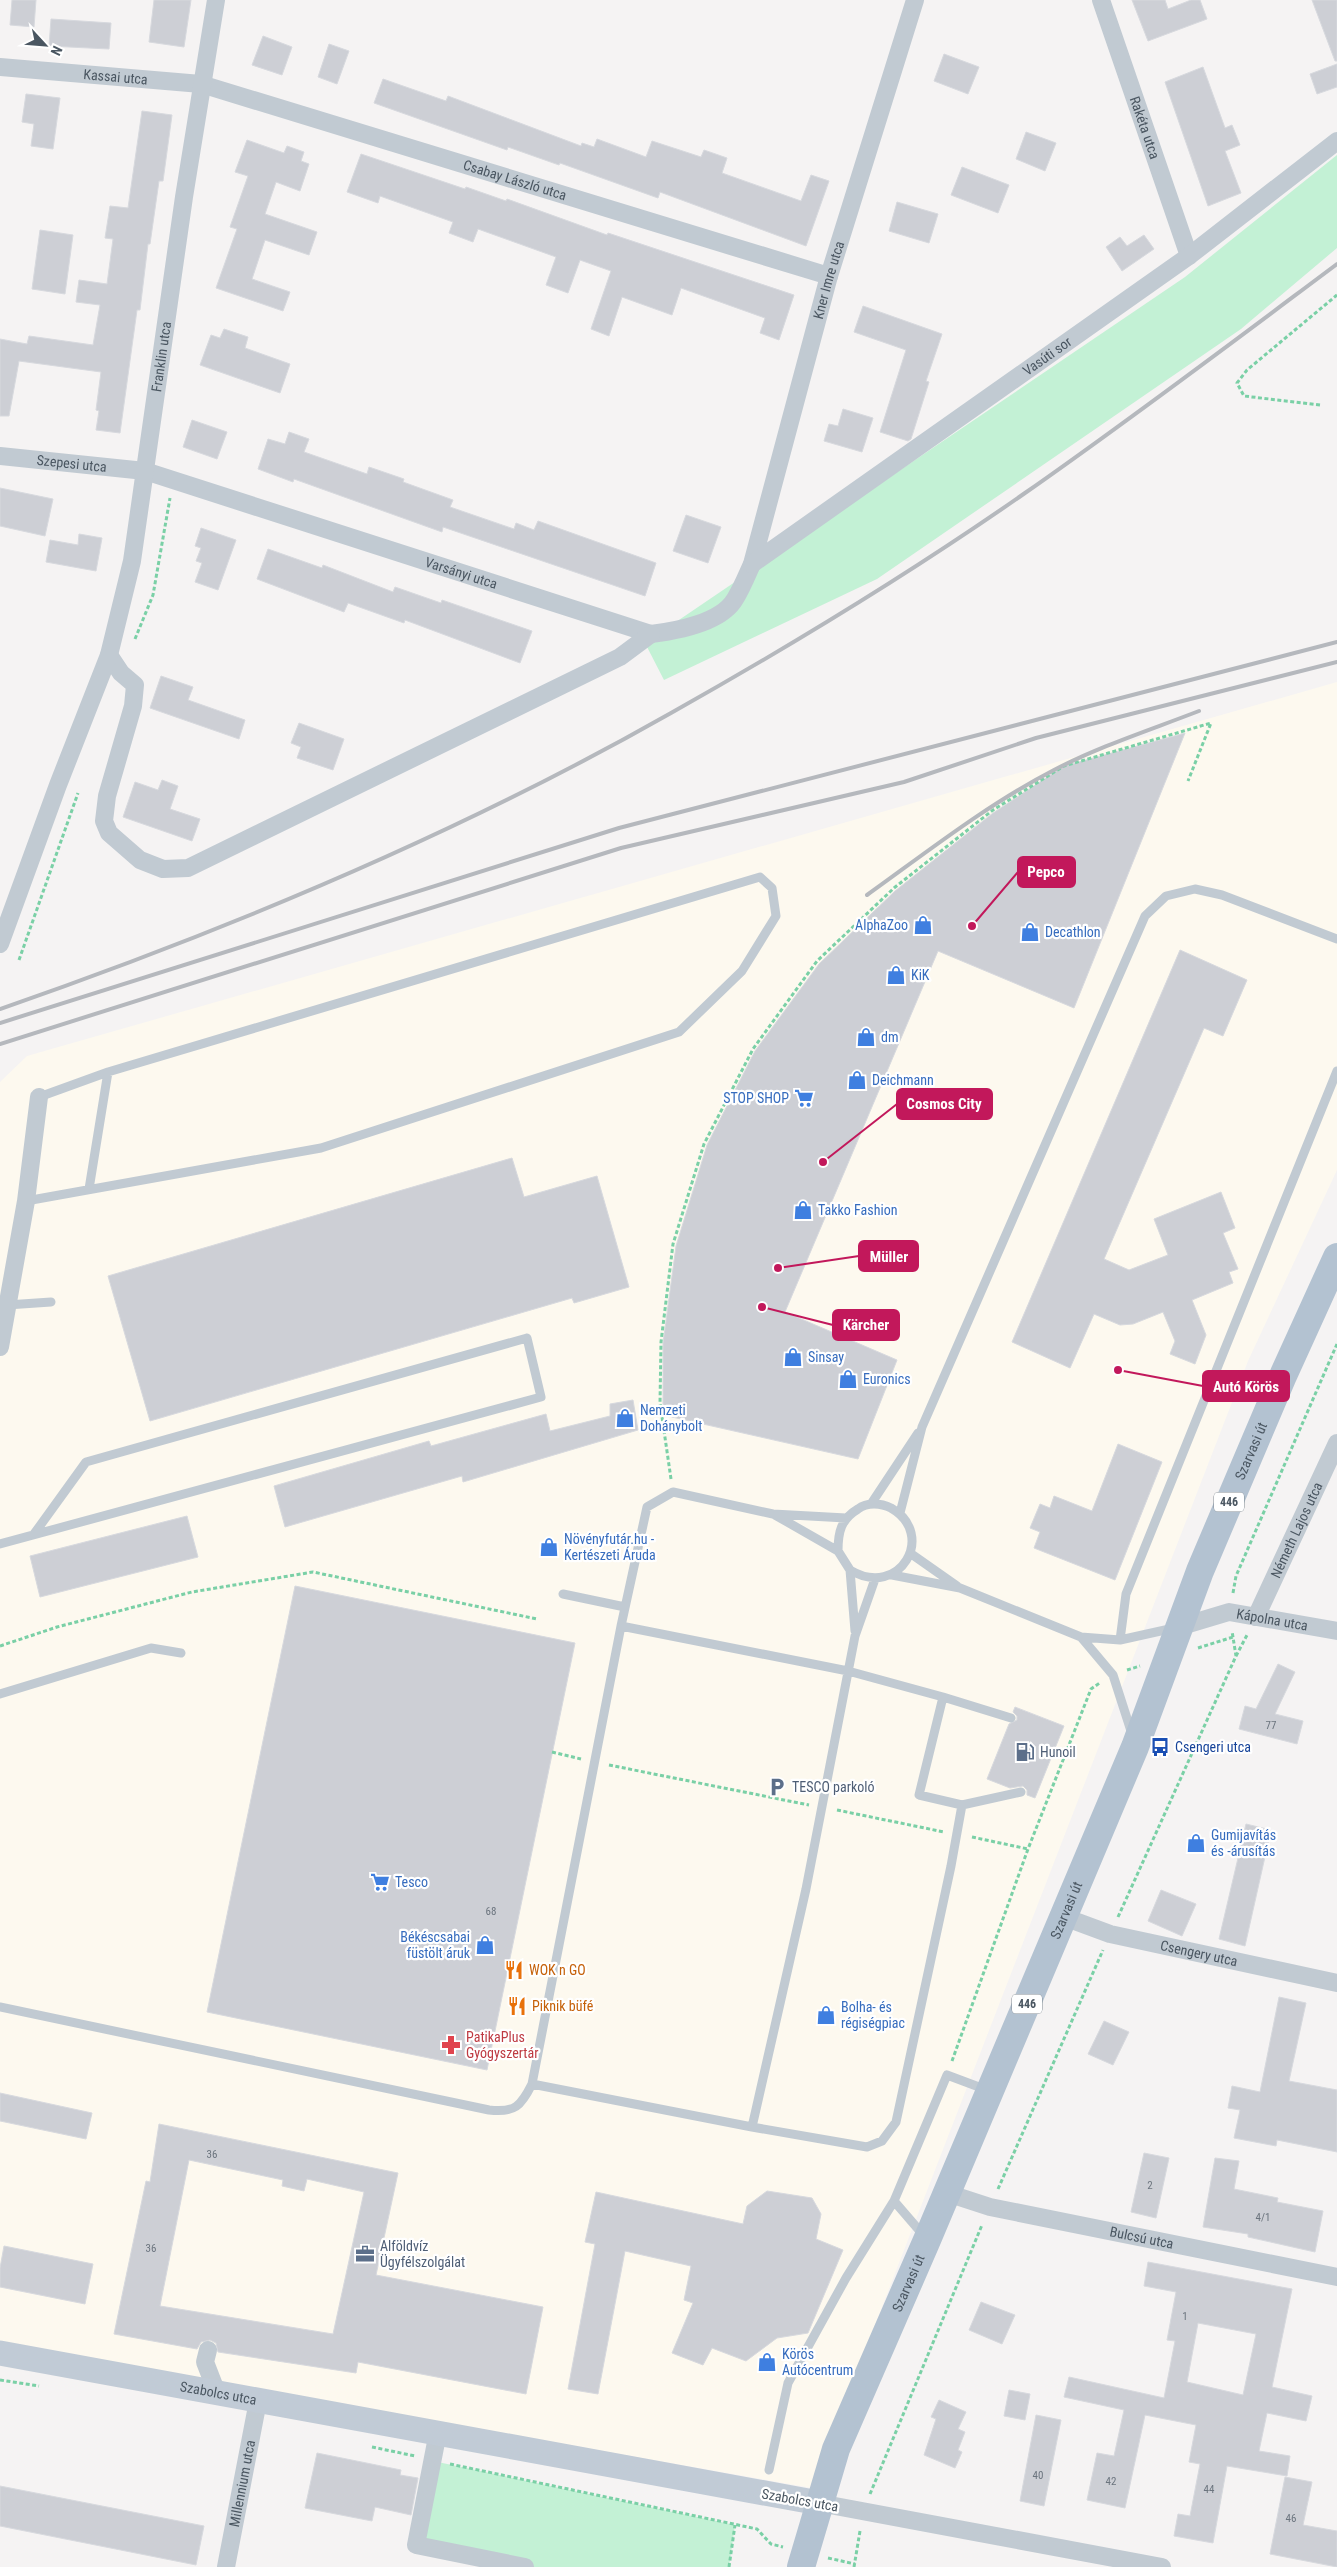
<svg xmlns="http://www.w3.org/2000/svg" width="1337" height="2567" font-family="'Roboto Condensed',sans-serif">
  <style>
    .commercial { fill: #fdf9ef }
    .green { fill: #c3f1d5 }
    .building { fill: #cdcfd5; stroke: #d7d9de; fill-rule: evenodd }
    .lines { fill: none; stroke-linecap: round; stroke-linejoin: round }
    .path { stroke: #7ad0a6; stroke-width: 3; stroke-dasharray: 4 2.5; stroke-linecap: butt }
    .lane { stroke: #c1cad2; stroke-width: 9 }
    .street { stroke: #c1cad2; stroke-width: 18 }
    .secondary { stroke: #c1cbd6; stroke-width: 25 }
    .primary { stroke: #b3c2d1; stroke-width: 28 }
    .rail { stroke: #b5b8bd; stroke-width: 4 }
    .labels { text-anchor: middle; dominant-baseline: central; stroke-width: 4.5; stroke-linejoin: round; paint-order: stroke }
    .number-label { font-size: 11px; fill: #6b747e }
    .shield { fill: #fff; stroke: #808990; stroke-width: 1 }
    .shield-label { font-size: 12px; font-weight: bold; fill: #4a5661 }
    .street-label { font-size: 14px; fill: #4a5661; stroke: #fff }
    .shop-label { font-size: 14px; fill: #366cbe; stroke: #fff; text-anchor: start }
    .transit-label { font-size: 14px; fill: #164399; stroke: #fff; text-anchor: start }
    .service-label { font-size: 14px; fill: #4e5e75; stroke: #fff; text-anchor: start }
    .food-label { font-size: 14px; fill: #c56008; stroke: #fff; text-anchor: start }
    .health-label { font-size: 14px; fill: #be3a42; stroke: #fff; text-anchor: start }
    .leader { fill: none; stroke: #c2185b; stroke-width: 2 }
    .callout-dot { fill: #c2185b; stroke: #fff; stroke-width: 2 }
    .callout { fill: #c2185b; stroke: #c2185b; stroke-width: 2 }
    .callout-label { font-size: 15px; text-anchor: middle; font-weight: bold; fill: #fff }
  </style>
  <rect width="100%" height="100%" fill="#f5f3f3"/>
  <path class="commercial" d="M1337,682V1170L1248,1361L812,2488L0,2345V1082L27,1056Z"/>
  <path class="green" d="M1337,155V248L1241,329L877,579L664,680L645,643L1185,277Z
    M433,2461L735,2525L729,2567H522L416,2545Z"/>
  <path class="building" d="M12,0H36L34,27L10,25Z
    M154,0H191L184,47L149,42Z
    M1132,0H1165L1168,9L1191,0H1200L1207,19L1148,41Z
    M1312,0H1337V61H1335Z
    M51,19L111,23L109,49L49,46Z
    M263,36L292,47L282,75L252,65Z
    M329,44L349,51L337,84L318,77Z
    M944,54L979,67L968,94L934,81Z
    M1337,64V87L1317,94L1310,74Z
    M1203,67L1225,128L1232,125L1240,145L1225,151L1241,193L1208,206L1165,82Z
    M383,79L446,101L448,96L581,146L582,143L594,147L597,139L646,157L652,141L701,157L704,150L727,158L722,173L801,201L811,175L829,181L806,246L660,192L658,198L560,163L559,165L508,147L507,150L374,103Z
    M26,94L60,98L53,149L31,146L34,124L22,122Z
    M142,111L172,115L163,181H159L150,244H148L140,310H137L120,433L96,430L99,411L96,410L101,372L19,361L9,416H0V339L27,344L29,336L93,345L100,305L76,302L79,280L107,284L113,239L105,238L110,206L128,208Z
    M1026,132L1056,143L1045,171L1016,159Z
    M247,140L284,153L287,146L304,152L301,161L309,164L300,191L276,182L265,214L317,232L309,255L265,240L252,279L290,292L283,311L216,288L237,229L230,227L248,176L235,172Z
    M361,154L465,189L466,187L506,201L507,199L607,235L608,233L794,295L779,340L760,333L765,318L681,288L672,315L622,297L609,336L591,329L611,271L580,260L568,293L546,285L556,257L478,229L473,242L449,233L453,222L380,196L378,203L347,192Z
    M962,167L1009,185L998,213L951,195Z
    M897,202L938,214L929,243L889,231Z
    M40,230L73,235L65,294L32,289Z
    M1144,235L1154,249L1122,271L1106,247L1120,237L1127,246Z
    M863,306L942,334L926,381L929,382L911,439L908,441L880,432L906,350L854,332Z
    M224,329L248,337L245,348L290,364L280,393L200,365L211,335L220,338Z
    M843,409L873,418L862,452L824,441L829,424L838,426Z
    M192,420L227,432L217,459L183,447Z
    M289,432L309,439L304,452L367,474L369,467L404,479L403,482L453,500L450,507L514,529L516,523L534,530L538,521L656,563L645,596L443,527L442,532L294,479L293,482L258,469L268,439L285,444Z
    M0,488L53,499L45,536L0,526Z
    M686,515L721,527L708,563L673,551Z
    M201,528L236,540L218,590L195,582L202,563L196,561L201,548L195,546Z
    M79,534L102,538L96,571L46,562L50,540L78,545Z
    M268,549L322,568L323,565L393,592L395,587L441,603L442,600L532,631L520,663L405,620L404,623L348,603L344,612L257,579Z
    M161,676L193,687L188,700L245,720L239,739L150,708Z
    M299,723L344,739L333,770L297,758L301,747L291,743Z
    M1185,733L1074,1008L938,951L785,1312L897,1360L858,1459L663,1415V1343L676,1246L707,1145L755,1051L819,964L895,891L993,813L1064,766Z
    M162,780L178,786L170,809L200,819L192,841L123,817L135,782L158,790Z
    M1180,950L1247,980L1223,1036L1204,1028L1104,1259L1129,1270L1168,1255L1154,1219L1221,1192L1235,1228L1223,1233L1238,1269L1229,1272L1233,1283L1192,1300L1206,1335L1195,1364L1170,1354L1175,1341L1163,1312L1133,1324L1120,1325L1094,1314L1070,1368L1012,1342Z
    M512,1158L524,1197L597,1176L629,1287L574,1303L572,1298L150,1421L108,1276Z
    M633,1400L638,1430L463,1482L462,1476L285,1527L274,1486L429,1441L431,1446L546,1414L550,1431L610,1416V1404Z
    M1118,1444L1162,1462L1115,1580L1034,1548L1040,1532L1030,1528L1040,1504L1050,1508L1054,1496L1092,1511Z
    M187,1516L198,1557L40,1597L30,1556Z
    M295,1586L575,1643L487,2070L207,2012Z
    M1278,1664L1295,1672L1275,1714L1303,1721L1297,1744L1239,1729L1245,1706L1256,1709Z
    M1015,1707L1064,1726L1035,1798L1027,1795V1790L1023,1786L1010,1788L987,1779L1009,1724L1017,1720V1716L1013,1712Z
    M1246,1824L1271,1830L1245,1946L1219,1939Z
    M1161,1890L1196,1904L1182,1936L1148,1921Z
    M1279,1997L1306,2003L1289,2081L1337,2090V2152L1277,2140L1276,2146L1234,2138L1240,2110L1228,2108L1232,2086L1260,2092Z
    M1104,2021L1129,2032L1113,2065L1088,2054Z
    M0,2093L92,2113L86,2139L0,2121Z
    M159,2124L398,2173L376,2275L543,2307L526,2394L358,2362L356,2373L218,2352L216,2343L210,2340L201,2342L197,2349L114,2334L146,2181L150,2182ZM189,2160L283,2180L282,2186L304,2191L307,2179L364,2192L333,2334L160,2306Z
    M1144,2153L1169,2158L1156,2218L1131,2212Z
    M1215,2158L1239,2161L1234,2189L1278,2198L1277,2202L1323,2211L1315,2252L1248,2237V2234L1203,2227Z
    M767,2191L812,2198L821,2214L816,2239L843,2250L808,2333L777,2338L746,2361L712,2348L703,2365L672,2353L693,2303L684,2300L691,2266L625,2251L598,2394L568,2389L595,2244L585,2242L596,2192L743,2224L747,2206Z
    M4,2246L93,2264L85,2304L0,2287V2268Z
    M1148,2262L1292,2289L1272,2387L1312,2396L1306,2421L1267,2413L1259,2451L1290,2456L1287,2476L1227,2466L1213,2543L1174,2536L1178,2514L1190,2516L1200,2464L1189,2462L1196,2425L1145,2415L1125,2508L1087,2500L1097,2453L1114,2456L1124,2410L1064,2397L1069,2377L1164,2398L1175,2341L1167,2340L1176,2292L1144,2286ZM1198,2323L1256,2334L1243,2395L1187,2382Z
    M981,2302L1015,2315L1002,2344L969,2330Z
    M1009,2390L1030,2394L1025,2420L1004,2416Z
    M939,2400L966,2412L958,2429L965,2432L958,2450L962,2452L955,2468L924,2455L936,2419L931,2417Z
    M1036,2415L1061,2420L1044,2506L1020,2501Z
    M317,2453L401,2470L400,2475L418,2478L411,2515L375,2507L372,2521L305,2508Z
    M1285,2477L1312,2482L1303,2525L1337,2531V2567L1270,2554Z
    M0,2486L204,2526L196,2565L0,2526Z"/>
  <g class="lines">
    <path class="path" d="M1320,405L1244,396L1237,383L1247,370L1337,295
      M135,639L153,595L170,498
      M19,960L78,793
      M671,1479L660,1403L661,1342L673,1244L704,1144L753,1049L817,961L894,888L993,810L1064,766L1211,723L1188,781
      M1233,1593L1236,1576L1337,1344
      M0,1646L57,1627L192,1592L313,1572L537,1619
      M1198,1648L1233,1637
      M1236,1656L1247,1635
      M1127,1670L1140,1666
      M552,1752L581,1759
      M609,1765L809,1805
      M837,1810L944,1832
      M972,1837L1028,1849
      M1118,1917L1236,1656L1232,1631
      M952,2061L1028,1849L1091,1689L1101,1682
      M998,2189L1103,1950
      M0,2380L39,2386
      M372,2447L415,2456
      M450,2464L757,2529L771,2544L783,2547
      M870,2494L982,2225
      M828,2558L855,2564
      M729,2567L735,2525
      M854,2567L860,2531"/>
    <path class="lane" d="M89,1189L108,1072
      M26,1201L321,1148L679,1032L742,971L776,916L772,888L760,877L108,1072L39,1097
      M7,1305L51,1302
      M871,1504L918,1433
      M900,1513L922,1427L1145,916L1166,896L1195,889L1222,895L1337,939
      M775,1515L838,1551L850,1570L855,1631
      M0,1544L541,1397L527,1338L86,1462L34,1534
      M838,1551C838,1532 841,1519 858,1509C867,1502 881,1503 891,1508C937,1534 900,1600 850,1570
      M910,1553L957,1586
      M892,1575L960,1588L1081,1637L1120,1640L1174,1628
      M563,1594L625,1607
      M621,1626L848,1671L943,1697L919,1795L962,1805L951,1866L896,2122L882,2141L867,2147L752,2127
      M1081,1637L1113,1675L1132,1734
      M1120,1640L1126,1594L1337,1071
      M0,1694L151,1648L181,1653
      M943,1697L1011,1718
      M962,1805L1021,1792
      M0,2007L489,2110C515,2113 521,2106 532,2084L621,1626L647,1507L673,1492L773,1514L846,1518
      M532,2084L752,2127L806,1889L855,1636L875,1579
      M925,2237L894,2201L947,2075L987,2090
      M769,2470L788,2383L846,2278L894,2201"/>
    <g class="street">
      <path id="s1" d="M1101,0L1189,256"/>
      <path id="s2" d="M0,67L201,84L829,276"/>
      <path id="s3" d="M0,456L145,471L651,634C676,631 721,623 735,599C742,588 747,575 752,564L829,276L915,0"/>
      <path id="s4" d="M752,564L1189,256L1337,141"/>
      <path d="M109,655L121,673L135,685L133,706L107,796L104,821L109,833L140,860L163,869L188,868L620,657L651,634"/>
      <path id="s5" d="M0,944L58,785L109,655L132,561L184,197L216,0"/>
      <path d="M0,1347L26,1201L39,1097"/>
      <path id="s6" d="M1256,1617L1337,1443"/>
      <path id="s7" d="M1179,1627L1229,1612L1337,1631"/>
      <path id="s8" d="M1064,1917L1110,1934L1337,1983"/>
      <path id="s9" d="M947,2193L990,2207L1337,2277"/>
      <path d="M208,2350L205,2362L217,2393"/>
      <path d="M438,2432L416,2545L525,2567"/>
      <path d="M819,2503L1162,2567"/>
      <path id="s10" d="M226,2567L258,2401"/>
    </g>
    <path class="secondary" id="s11" d="M0,2353L819,2503"/>
    <path class="primary" id="s12" d="M801,2567L836,2449L927,2240L1135,1747L1200,1571L1282,1378L1337,1257"/>
    <path class="rail" d="M867,895C927,852 988,804 1054,770C1100,746 1150,730 1199,711
      M0,1009C231,929 458,834 671,713C792,645 912,572 1025,493C1131,419 1234,341 1337,264
      M0,1023L619,828L1337,642
      M0,1044L621,848L904,782L1036,738L1337,662"/>
  </g>
  <defs>
    <g id="shop-bare" transform="scale(1.5)"><path d="M-5-2.5h2.3a2.7 3.5 0 0 1 5.4 0H5L5.5 6h-11ZM-1.5-2.5h3a1.5 2.3 0 0 0-3 0Z" fill="#3f7fe0" stroke="#fff" stroke-width="2.5" paint-order="stroke"/></g>
    <g id="supermarket-bare" transform="scale(1.5)"><path d="M-6-5.5h2.5l.6 2H6L4.5 2H-2.5L-4.4-4H-6ZM-1.5 3.2a1.3 1.3 0 1 0 .1 0ZM3 3.2a1.3 1.3 0 1 0 .1 0Z" fill="#3f7fe0" stroke="#fff" stroke-width="2.5" paint-order="stroke"/></g>
    <g id="bus-bare" transform="scale(1.5)"><path d="M-5-6H5V4H4V6H2V4H-2V6H-4V4H-5ZM-3.5-4V0h7V-4ZM-3.5 1.2v1.5H-2V1.2ZM2 1.2v1.5H3.5V1.2Z" fill="#1a4fb4" stroke="#fff" stroke-width="2.5" paint-order="stroke"/></g>
    <g id="fuel-bare" transform="scale(1.5)"><path d="M-5.5-6h7V0h2V4h1.3V-2.5L3-4.5l.8-.8L6-3V5H2.5V1h-1V6h-7ZM-4.2-4.7v3.2H.2V-4.7Z" fill="#5c6f8a" stroke="#fff" stroke-width="2.5" paint-order="stroke"/></g>
    <g id="parking-bare" transform="scale(1.5)"><path d="M-3.5-5.5H1a3.5 3.5 0 0 1 0 7H-1V5.5H-3.5ZM-1-3.4V-.6H.8a1.4 1.4 0 0 0 0-2.8Z" fill="#5c6f8a" stroke="#fff" stroke-width="2.5" paint-order="stroke"/></g>
    <g id="restaurant-bare" transform="scale(1.5)"><path d="M-5-6h1v4h1v-4h1v4h1v-4h1v5L-1.5 .5V6h-2V.5L-5-1ZM5-6V6H3V1.5H1.5Q1.5-4 5-6Z" fill="#e8710a" stroke="#fff" stroke-width="2.5" paint-order="stroke"/></g>
    <g id="pharmacy-bare" transform="scale(1.5)"><path d="M-2-6h4v4h4v4h-4v4h-4v-4h-4v-4h4Z" fill="#e0444e" stroke="#fff" stroke-width="2.5" paint-order="stroke"/></g>
    <g id="office-bare" transform="scale(1.5)"><path d="M-6-3h4V-5.5h4V-3h4V5H-6ZM-1-4.5V-3h2v-1.5ZM-6 0V1H6V0Z" fill="#5c6f8a" stroke="#fff" stroke-width="2.5" paint-order="stroke"/></g>
  </defs>
  <g fill-rule="evenodd">
    <use href="#shop-bare" x="923" y="925"/>
    <use href="#shop-bare" x="1030" y="932"/>
    <use href="#shop-bare" x="896" y="975"/>
    <use href="#shop-bare" x="866" y="1037"/>
    <use href="#shop-bare" x="857" y="1080"/>
    <use href="#supermarket-bare" x="804" y="1098"/>
    <use href="#shop-bare" x="803" y="1210"/>
    <use href="#shop-bare" x="793" y="1357"/>
    <use href="#shop-bare" x="848" y="1379"/>
    <use href="#shop-bare" x="625" y="1418"/>
    <use href="#shop-bare" x="549" y="1547"/>
    <use href="#bus-bare" x="1160" y="1747"/>
    <use href="#fuel-bare" x="1025" y="1752"/>
    <use href="#parking-bare" x="777" y="1787"/>
    <use href="#shop-bare" x="1196" y="1843"/>
    <use href="#supermarket-bare" x="380" y="1882"/>
    <use href="#shop-bare" x="485" y="1945"/>
    <use href="#restaurant-bare" x="514" y="1970"/>
    <use href="#restaurant-bare" x="517" y="2006"/>
    <use href="#shop-bare" x="826" y="2015"/>
    <use href="#pharmacy-bare" x="451" y="2045"/>
    <use href="#office-bare" x="365" y="2254"/>
    <use href="#shop-bare" x="767" y="2362"/>
  </g>
  <g class="labels">
    <g class="number-label">
      <text x="1271" y="1725">77</text>
      <text x="491" y="1911">68</text>
      <text x="212" y="2154">36</text>
      <text x="1150" y="2185">2</text>
      <text x="1263" y="2217">4/1</text>
      <text x="151" y="2248">36</text>
      <text x="1185" y="2316">1</text>
      <text x="1038" y="2475">40</text>
      <text x="1111" y="2481">42</text>
      <text x="1209" y="2489">44</text>
      <text x="1291" y="2518">46</text>
    </g>
    <g class="shield">
      <rect x="1214" y="1492.5" width="30" height="19" rx="4"/>
      <rect x="1012" y="1994.5" width="30" height="19" rx="4"/>
    </g>
    <g class="shield-label">
      <text x="1229" y="1502">446</text>
      <text x="1027" y="2004">446</text>
    </g>
    <g class="street-label">
      <text stroke="none"><textPath href="#s2" startOffset="116">Kassai utca</textPath></text>
      <text stroke="none"><textPath href="#s1" startOffset="135">Rakéta utca</textPath></text>
      <text stroke="none"><textPath href="#s2" startOffset="530">Csabay László utca</textPath></text>
      <text stroke="none"><textPath href="#s3" startOffset="1104">Kner Imre utca</textPath></text>
      <text stroke="none"><textPath href="#s5" startOffset="612">Franklin utca</textPath></text>
      <text stroke="none"><textPath href="#s4" startOffset="361">Vasúti sor</textPath></text>
      <text stroke="none"><textPath href="#s3" startOffset="72">Szepesi utca</textPath></text>
      <text stroke="none"><textPath href="#s3" startOffset="478">Varsányi utca</textPath></text>
      <text stroke="none"><textPath href="#s12" startOffset="1204">Szarvasi út</textPath></text>
      <text stroke="none"><textPath href="#s6" startOffset="96">Németh Lajos utca</textPath></text>
      <text stroke="none"><textPath href="#s7" startOffset="96">Kápolna utca</textPath></text>
      <text stroke="none"><textPath href="#s12" startOffset="709">Szarvasi út</textPath></text>
      <text stroke="none"><textPath href="#s8" startOffset="140">Csengery utca</textPath></text>
      <text stroke="none"><textPath href="#s9" startOffset="200">Bulcsú utca</textPath></text>
      <text stroke="none"><textPath href="#s12" startOffset="304">Szarvasi út</textPath></text>
      <text stroke="none"><textPath href="#s11" startOffset="222">Szabolcs utca</textPath></text>
      <text stroke="none"><textPath href="#s10" startOffset="85">Millennium utca</textPath></text>
      <text transform="translate(800 2500) rotate(10)">Szabolcs utca</text>
    </g>
    <g class="shop-label">
      <text x="908" y="925" text-anchor="end">AlphaZoo</text>
      <text x="1045" y="932">Decathlon</text>
      <text x="911" y="975">KiK</text>
      <text x="881" y="1037">dm</text>
      <text x="872" y="1080">Deichmann</text>
      <text x="789" y="1098" text-anchor="end">STOP SHOP</text>
      <text x="818" y="1210">Takko Fashion</text>
      <text x="808" y="1357">Sinsay</text>
      <text x="863" y="1379">Euronics</text>
      <text x="640" y="1410">Nemzeti<tspan x="640" dy="16">Dohánybolt</tspan></text>
      <text x="564" y="1539">Növényfutár.hu -<tspan x="564" dy="16">Kertészeti Áruda</tspan></text>
      <text x="1211" y="1835">Gumijavítás<tspan x="1211" dy="16">és -árusítás</tspan></text>
      <text x="395" y="1882">Tesco</text>
      <text x="470" y="1937" text-anchor="end">Békéscsabai<tspan x="470" dy="16">füstölt áruk</tspan></text>
      <text x="841" y="2007">Bolha- és<tspan x="841" dy="16">régiségpiac</tspan></text>
      <text x="782" y="2354">Körös<tspan x="782" dy="16">Autócentrum</tspan></text>
    </g>
    <g class="transit-label">
      <text x="1175" y="1747">Csengeri utca</text>
    </g>
    <g class="service-label">
      <text x="1040" y="1752">Hunoil</text>
      <text x="792" y="1787">TESCO parkoló</text>
      <text x="380" y="2246">Alföldvíz<tspan x="380" dy="16">Ügyfélszolgálat</tspan></text>
    </g>
    <g class="food-label">
      <text x="529" y="1970">WOK n GO</text>
      <text x="532" y="2006">Piknik büfé</text>
    </g>
    <g class="health-label">
      <text x="466" y="2037">PatikaPlus<tspan x="466" dy="16">Gyógyszertár</tspan></text>
    </g>
  </g>
  <path class="leader" d="M972 926L1018 872M823 1162L897 1104M778 1268L859 1256M762 1307L833 1325M1118 1370L1203 1386"/>
  <g class="callout-dot">
    <circle cx="972" cy="926" r="5"/>
    <circle cx="823" cy="1162" r="5"/>
    <circle cx="778" cy="1268" r="5"/>
    <circle cx="762" cy="1307" r="5"/>
    <circle cx="1118" cy="1370" r="5"/>
  </g>
  <g class="callout">
    <rect x="1018" y="857" width="57" height="30" rx="5"/>
    <rect x="897" y="1089" width="95" height="30" rx="5"/>
    <rect x="859" y="1241" width="59" height="30" rx="5"/>
    <rect x="833" y="1310" width="66" height="30" rx="5"/>
    <rect x="1203" y="1371" width="86" height="30" rx="5"/>
  </g>
  <g class="callout-label">
    <text x="1046" y="877">Pepco</text>
    <text x="944" y="1109">Cosmos City</text>
    <text x="889" y="1262">Müller</text>
    <text x="866" y="1330">Kärcher</text>
    <text x="1246" y="1392">Autó Körös</text>
  </g>
  <g transform="translate(45 45) rotate(116)" stroke="#ffffff" stroke-width="4" paint-order="stroke">
  <path d="M0-4L9 19L0 12L-9 19Z" fill="#4a5661"/>
  <text y="-8" font-size="14" font-weight="bold" text-anchor="middle" fill="#4a5661">N</text>
  </g>
</svg>
